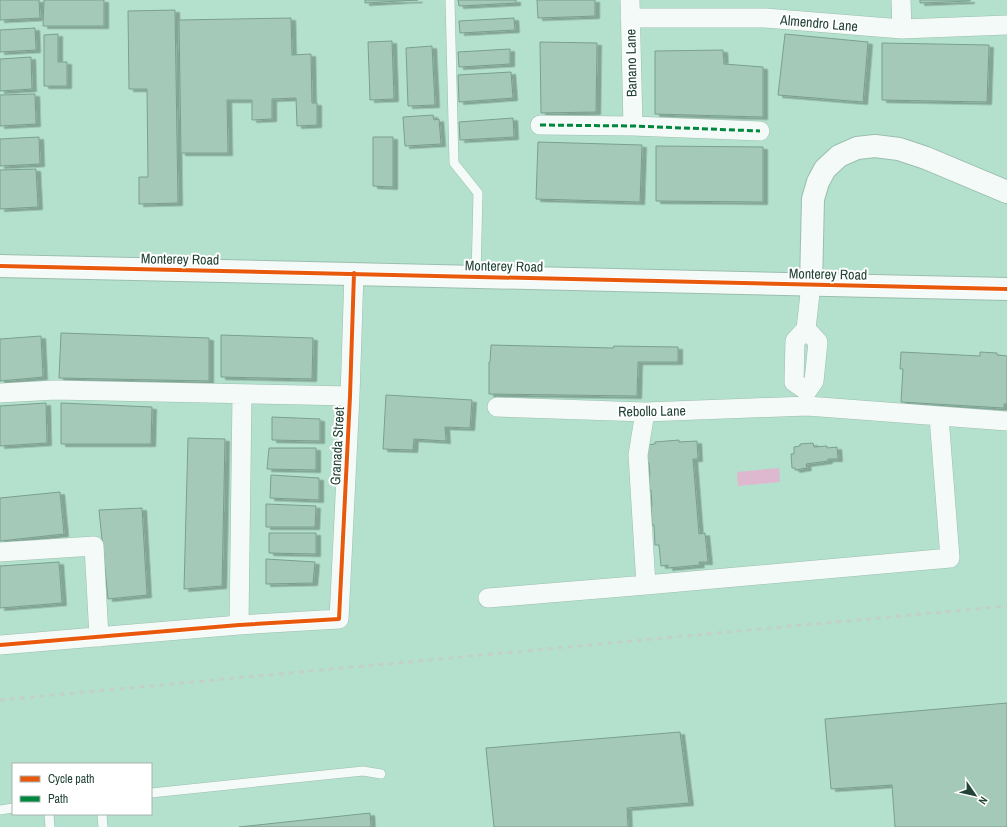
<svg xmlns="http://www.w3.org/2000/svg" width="1007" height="827" font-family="'Archivo Narrow',sans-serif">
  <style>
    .water { fill: #deb8cf }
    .building { fill: #a5c9b9; stroke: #7a9f90; filter: url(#shadow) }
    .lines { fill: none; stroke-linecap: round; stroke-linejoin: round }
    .lane-casing { stroke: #9bbeaf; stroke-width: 10 }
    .street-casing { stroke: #9bbeaf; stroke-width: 20 }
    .secondary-casing { stroke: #9bbeaf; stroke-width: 24 }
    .lane { stroke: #f4faf8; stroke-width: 9 }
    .street { stroke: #f4faf8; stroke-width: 19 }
    .secondary { stroke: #f4faf8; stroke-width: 22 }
    .rail { stroke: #c2d0ca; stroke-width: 3; stroke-dasharray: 5 5; stroke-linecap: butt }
    .quiet { stroke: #00873e; stroke-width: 3; stroke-dasharray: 6 3; stroke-linecap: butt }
    .cycleway-casing { stroke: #fff; stroke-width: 6 }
    .cycleway { stroke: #e8590c; stroke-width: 4 }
    .labels { text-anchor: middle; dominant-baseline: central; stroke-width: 4; stroke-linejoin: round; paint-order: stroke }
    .street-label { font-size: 14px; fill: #214335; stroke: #fff }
  </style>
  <defs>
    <filter id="shadow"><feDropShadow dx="4.5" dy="2.5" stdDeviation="0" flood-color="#0004"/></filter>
  </defs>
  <rect width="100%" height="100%" fill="#b4e1cd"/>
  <path class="water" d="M779,468L780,482L738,486L737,472Z"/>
  <path class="building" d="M0,0H39L40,18L0,20Z
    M44,0H104V26H43Z
    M365,0H418L365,3Z
    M458,0H516V3L459,6Z
    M537,0H595V16L538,18Z
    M920,0H970V1L920,3Z
    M175,10L178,203L139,204V177H148L147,89H129L128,11Z
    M291,18L292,55L311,54L312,103H317V125L297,126L296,98L272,99V119L252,120V100H227L228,153H181L179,20Z
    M514,18L515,30L460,33L459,21Z
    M35,28L36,50L0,52V30Z
    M58,34V62H67V86H44V35Z
    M785,34L868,42L863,102L778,95Z
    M392,41L394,99L370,100L368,42Z
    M540,42L597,43L596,112L541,113Z
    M882,43L989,45L987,102L882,100Z
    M432,46L435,105L408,106L406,48Z
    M510,49V64L459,67L458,52Z
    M723,50L724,64L763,67V117L655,114V51Z
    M31,57L32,89L0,91V59Z
    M511,72L513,98L459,102L458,75Z
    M35,94L36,124L0,126V95Z
    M433,115L434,120L439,119L441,144L405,146L403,117Z
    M513,118L514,137L460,140L459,122Z
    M39,137L40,164L0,166V139Z
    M373,137H393V187L373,186Z
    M538,142L642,145L640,202L536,199Z
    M656,146L763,147V202L656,201Z
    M36,169L38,207L0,209V170Z
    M61,333L209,338V381L59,378Z
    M221,335L313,338L312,379L221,377Z
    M41,336L43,377L0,381V339Z
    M491,345L613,348L614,346L678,347V362H638L637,396L489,394V362H490Z
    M901,352L980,356V352L997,353V355L1007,356V404H1004V408L901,402L903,369H900Z
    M386,395L472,400L470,428L445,427L446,441L414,439L413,450L383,449Z
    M46,403L47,443L0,446V406Z
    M61,403L152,407L151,444H61Z
    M272,417L320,419V441L272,440Z
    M188,438L225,439L222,586L184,589Z
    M679,440V442L697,441L698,459H693L699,534L705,533L708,562H699L700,565L668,568V565L661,566L659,545H655L654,525H652L651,506H652L651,490H649V476L650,475L649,463H647L646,445L655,444V442Z
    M813,443L814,447L827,446V448L837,447L838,459H828V461L806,464L807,468L795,470V468H792L791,454H794V447L800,446V444Z
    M269,448H316V470L267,469Z
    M271,475L319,478V500L270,498Z
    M60,492L64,534L0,541V498Z
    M266,504L316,506L315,527H266Z
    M142,508L147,595L108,599L99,510Z
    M269,533H316V554L269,553Z
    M266,559L315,562L313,583L266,584Z
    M59,562L62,603L0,608V566Z
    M1007,703V827H895L892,785L831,789L825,719Z
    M680,732L689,803L627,808L628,827H494L486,748Z
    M370,813L371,827H239Z"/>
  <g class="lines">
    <g class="lane-casing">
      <path id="lane" d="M450,0L454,163L478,193L476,277
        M151,793L363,771L381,774
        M0,810L13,808
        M49,814L50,827
        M102,814L103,827"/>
    </g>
    <g class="street-casing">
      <path id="street" d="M630,0L633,126
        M901,0L902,29
        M630,18H765L902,29L1007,25
        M540,125L633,126L760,131
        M806,329L818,342L814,381L807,391L794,382L795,341L806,329L811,285
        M0,393L55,390L350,396
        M497,407L645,412L807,406L1007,421
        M0,552L94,546L99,637
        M646,585L950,558L939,417
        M488,598L646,585L638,455L645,412
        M239,625L242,394
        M0,645L239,625L339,619L350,396L354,273"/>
    </g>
    <g class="secondary-casing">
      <path id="secondary" d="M0,266L1007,289
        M811,285L813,199L818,182L825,169L839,156L857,148L875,146L899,149L926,158L1007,192"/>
    </g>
    <use href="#lane" class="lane"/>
    <use href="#street" class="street"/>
    <use href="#secondary" class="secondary"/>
    <path class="rail" d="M0,700L1007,606"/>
    <path class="quiet" d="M540,125L633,126L760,131"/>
    <g class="cycleway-casing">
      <path id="cycleway" d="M0,266L1007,289
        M0,645L239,625L339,619L350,396L354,273"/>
    </g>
    <use href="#cycleway" class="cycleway"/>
  </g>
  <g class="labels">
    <g class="street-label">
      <text transform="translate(819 23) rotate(5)">Almendro Lane</text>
      <text transform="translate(631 63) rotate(-91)">Banano Lane</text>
      <text transform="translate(180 259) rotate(1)">Monterey Road</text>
      <text transform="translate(504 266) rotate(1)">Monterey Road</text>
      <text transform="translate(828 274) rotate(1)">Monterey Road</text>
      <text transform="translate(652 411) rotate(-1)">Rebollo Lane</text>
      <text transform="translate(337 446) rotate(-87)">Granada Street</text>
    </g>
  </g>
  <rect x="12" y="763" width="140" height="52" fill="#ffffff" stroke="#a6b4ae"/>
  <rect x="20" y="776" width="20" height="6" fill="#e8590c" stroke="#a6b4ae"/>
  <text x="48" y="783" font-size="12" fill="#214335">Cycle path</text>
  <rect x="20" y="796" width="20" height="6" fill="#00873e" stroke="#a6b4ae"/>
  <text x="48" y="803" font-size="12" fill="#214335">Path</text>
  <g transform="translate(975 795) rotate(124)" stroke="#ffffff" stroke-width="3" paint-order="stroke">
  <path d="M0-3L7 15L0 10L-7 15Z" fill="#214335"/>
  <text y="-6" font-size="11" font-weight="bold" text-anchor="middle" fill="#214335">N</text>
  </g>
</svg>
